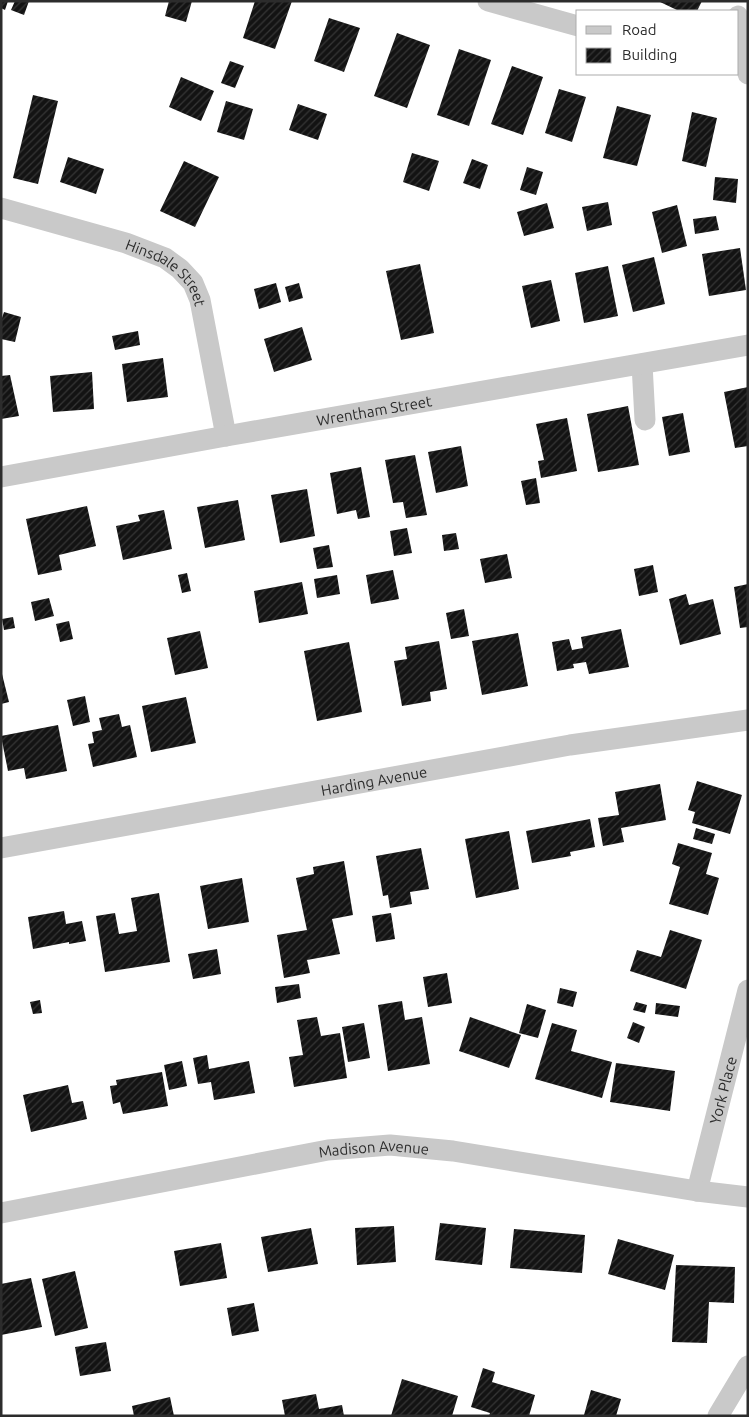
<svg xmlns="http://www.w3.org/2000/svg" width="749" height="1417" font-family="Ubuntu,sans-serif">
  <style>
    .building { fill: url(#building-hatch) }
    .lines { fill: none; stroke-linecap: round; stroke-linejoin: round }
    .street { stroke: #c9c9c9; stroke-width: 21 }
    .labels { text-anchor: middle; dominant-baseline: central; stroke-width: 5; stroke-linejoin: round; paint-order: stroke }
    .street-label { font-size: 15px; fill: #2c2c2c; stroke: #fff }
  </style>
  <defs>
    <pattern id="building-hatch" width="6" height="6" patternUnits="userSpaceOnUse" patternTransform="scale(1.25)"><rect width="6" height="6" fill="#131313"/><path d="M-1 1l2-2M0 6l6-6M5 7l2-2" fill="none" stroke="#363636"/></pattern>
  </defs>
  <rect width="100%" height="100%" fill="#fff"/>
  <path class="building" d="M1,1H8L5,10L1,8Z
    M15,1H29L24,15L11,10Z
    M169,1H192L186,22L165,16Z
    M255,1H292L275,49L243,38Z
    M658,1H702L697,11H679Z
    M329,18L360,28L344,72L314,61Z
    M397,33L430,45L407,108L374,96Z
    M459,49L491,60L469,126L437,115Z
    M230,61L244,66L235,88L221,83Z
    M512,66L543,77L523,135L491,124Z
    M181,77L214,91L201,121L169,107Z
    M559,89L586,97L572,142L545,133Z
    M33,95L58,101L38,184L13,178Z
    M226,101L253,109L244,140L217,132Z
    M298,104L327,114L318,140L289,130Z
    M617,106L651,115L637,166L603,158Z
    M692,112L717,118L706,167L682,161Z
    M412,153L439,161L429,191L403,182Z
    M68,157L104,169L96,194L60,182Z
    M472,159L488,165L480,189L463,183Z
    M184,161L219,177L195,227L160,211Z
    M527,167L543,172L536,195L520,190Z
    M715,177L738,179L736,203L713,200Z
    M608,202L612,225L587,231L582,207Z
    M547,203L554,228L524,236L517,212Z
    M677,205L687,246L662,253L652,212Z
    M716,216L719,230L695,234L693,219Z
    M740,248L746,290L709,296L702,254Z
    M654,257L665,304L633,312L622,265Z
    M420,264L434,333L401,340L386,271Z
    M608,266L618,316L584,323L575,273Z
    M551,280L560,321L531,328L522,286Z
    M276,283L281,302L259,309L254,289Z
    M299,283L303,298L289,302L285,287Z
    M4,312L21,317L15,342L1,339V321Z
    M302,327L312,360L274,372L264,339Z
    M138,331L140,345L115,350L112,336Z
    M163,358L168,397L127,402L122,364Z
    M92,372L94,409L53,412L50,376Z
    M10,375L19,416L1,419V376Z
    M748,387V446L735,448L724,392Z
    M628,406L639,465L598,472L587,414Z
    M683,413L690,452L669,456L662,417Z
    M567,418L577,471L541,478L538,461L544,460L536,424Z
    M461,446L468,486L436,493L428,452Z
    M415,455L427,515L406,518L403,502L393,503L385,460Z
    M361,467L370,517L358,519L356,510L337,514L330,473Z
    M536,478L540,503L526,505L521,481Z
    M307,489L315,536L280,543L271,495Z
    M238,500L245,540L205,548L197,507Z
    M87,506L96,546L59,555L62,570L38,575L26,519Z
    M164,510L172,549L123,560L116,526L140,521L138,515Z
    M407,528L412,553L394,556L390,531Z
    M456,533L459,549L444,551L442,535Z
    M329,545L333,567L317,569L313,548Z
    M507,554L512,578L485,583L480,559Z
    M653,565L658,592L639,596L634,569Z
    M393,570L399,599L371,604L366,575Z
    M187,573L191,591L182,593L178,575Z
    M337,575L340,594L317,598L314,579Z
    M302,582L308,614L259,623L254,591Z
    M748,584V627L740,628L734,587Z
    M686,594L689,605L713,599L721,634L680,645L669,599Z
    M49,598L54,616L35,621L31,602Z
    M464,609L469,636L451,639L446,613Z
    M13,617L15,628L4,630L2,619Z
    M69,621L73,639L60,642L56,624Z
    M621,629L629,667L589,674L586,662L573,664L574,668L557,671L552,642L569,639L572,650L583,648L581,637Z
    M200,631L208,668L175,675L167,638Z
    M518,633L528,686L482,695L472,641Z
    M439,641L447,689L430,692L431,701L402,706L394,661L407,659L405,647Z
    M349,642L362,712L317,721L304,651Z
    M1,670L9,702L1,704Z
    M85,696L90,722L73,726L67,700Z
    M186,697L196,743L151,752L142,706Z
    M119,714L122,727L130,725L137,757L93,767L88,744L94,743L92,732L102,730L99,718Z
    M58,725L67,771L26,779L24,768L8,771L1,736Z
    M697,781L742,795L730,834L692,823L695,812L688,810Z
    M660,784L666,820L621,828L624,842L603,846L598,818L619,815L615,792Z
    M590,819L595,847L570,852L571,856L532,863L526,831Z
    M696,828L715,834L712,844L693,839Z
    M509,831L519,889L476,898L465,839Z
    M678,843L712,853L706,874L719,878L708,915L669,904L680,867L672,864Z
    M421,848L429,889L410,892L412,904L390,908L388,895L383,896L376,856Z
    M344,861L353,915L332,919L340,954L307,960L310,973L284,978L277,935L307,930L296,878L314,874L313,867Z
    M242,878L249,922L208,929L200,886Z
    M159,893L170,962L105,972L96,916L115,913L119,934L137,931L131,898Z
    M64,911L66,924L82,921L86,941L69,944V942L33,949L28,917Z
    M391,913L395,939L376,942L372,916Z
    M670,930L702,940L686,989L630,971L637,950L661,957Z
    M217,949L221,974L193,979L188,954Z
    M447,973L452,1003L428,1007L423,977Z
    M299,984L301,998L277,1003L275,987Z
    M560,988L577,992L573,1007L557,1003Z
    M40,1000L42,1013L33,1014L30,1002Z
    M402,1001L405,1020L422,1017L430,1064L388,1071L378,1005Z
    M636,1002L647,1005L645,1013L633,1010Z
    M656,1003L680,1006L678,1017L655,1014Z
    M527,1004L546,1010L538,1038L519,1033Z
    M317,1017L321,1036L340,1033L347,1078L294,1087L289,1057L303,1055L297,1020Z
    M470,1017L521,1035L509,1068L459,1051Z
    M633,1022L645,1027L639,1043L627,1038Z
    M364,1023L370,1058L348,1062L342,1027Z
    M552,1023L577,1030L571,1051L612,1062L602,1098L535,1079Z
    M207,1055L209,1069L249,1061L255,1093L214,1100L211,1082L198,1084L193,1058Z
    M182,1061L187,1086L169,1090L164,1065Z
    M616,1063L675,1071L670,1111L610,1102Z
    M162,1072L168,1106L123,1114L120,1102L113,1104L110,1086L117,1085L116,1080Z
    M68,1085L72,1103L83,1101L87,1119L31,1132L23,1095Z
    M440,1223L486,1228L482,1265L435,1260Z
    M394,1226L396,1262L357,1265L355,1228Z
    M311,1228L318,1264L268,1272L261,1237Z
    M514,1229L585,1235L582,1273L510,1268Z
    M618,1239L674,1255L665,1290L608,1274Z
    M221,1243L227,1278L180,1286L174,1251Z
    M676,1265L735,1267L734,1303L709,1302L707,1343L672,1342Z
    M75,1271L88,1328L55,1336L42,1279Z
    M31,1278L42,1327L1,1335V1284Z
    M254,1303L259,1331L232,1336L227,1308Z
    M106,1342L111,1371L80,1376L75,1347Z
    M483,1368L495,1372L492,1382L535,1395L529,1416H489L490,1413L471,1407Z
    M402,1379L458,1396L452,1416H391Z
    M591,1390L621,1399L616,1416L584,1415Z
    M316,1394L319,1409L342,1405L344,1416H285L282,1400Z
    M170,1397L174,1416H134L132,1406Z"/>
  <g class="lines">
    <g class="street">
      <path d="M488,1L578,26"/>
      <path d="M738,16L748,74"/>
      <path id="s1" d="M1,208L126,243L165,258L180,269L193,283L200,300L226,436"/>
      <path d="M642,364L645,420"/>
      <path id="s2" d="M1,477L226,436L748,345"/>
      <path id="s3" d="M1,848L570,745L748,720"/>
      <path id="s4" d="M697,1191L748,990"/>
      <path id="s5" d="M1,1213L328,1150L390,1145L453,1151L697,1191L748,1197"/>
      <path d="M718,1416L748,1366"/>
    </g>
  </g>
  <g class="labels">
    <g class="street-label">
      <text stroke="none"><textPath href="#s1" startOffset="182">Hinsdale Street</textPath></text>
      <text stroke="none"><textPath href="#s2" startOffset="379">Wrentham Street</textPath></text>
      <text stroke="none"><textPath href="#s3" startOffset="379">Harding Avenue</textPath></text>
      <text stroke="none"><textPath href="#s4" startOffset="104">York Place</textPath></text>
      <text stroke="none"><textPath href="#s5" startOffset="379">Madison Avenue</textPath></text>
    </g>
  </g>
  <rect width="749" height="1417" fill="none" stroke="#2c2c2c" stroke-width="5"/>
  <rect x="576" y="10" width="162" height="65" fill="#ffffff" stroke="#ababab"/>
  <rect x="586" y="26" width="25" height="8" fill="#c9c9c9" stroke="#ababab"/>
  <text x="622" y="35" font-size="15" fill="#2c2c2c">Road</text>
  <rect x="586" y="48" width="25" height="15" fill="url(#building-hatch)" stroke="#ababab"/>
  <text x="622" y="60" font-size="15" fill="#2c2c2c">Building</text>
</svg>
